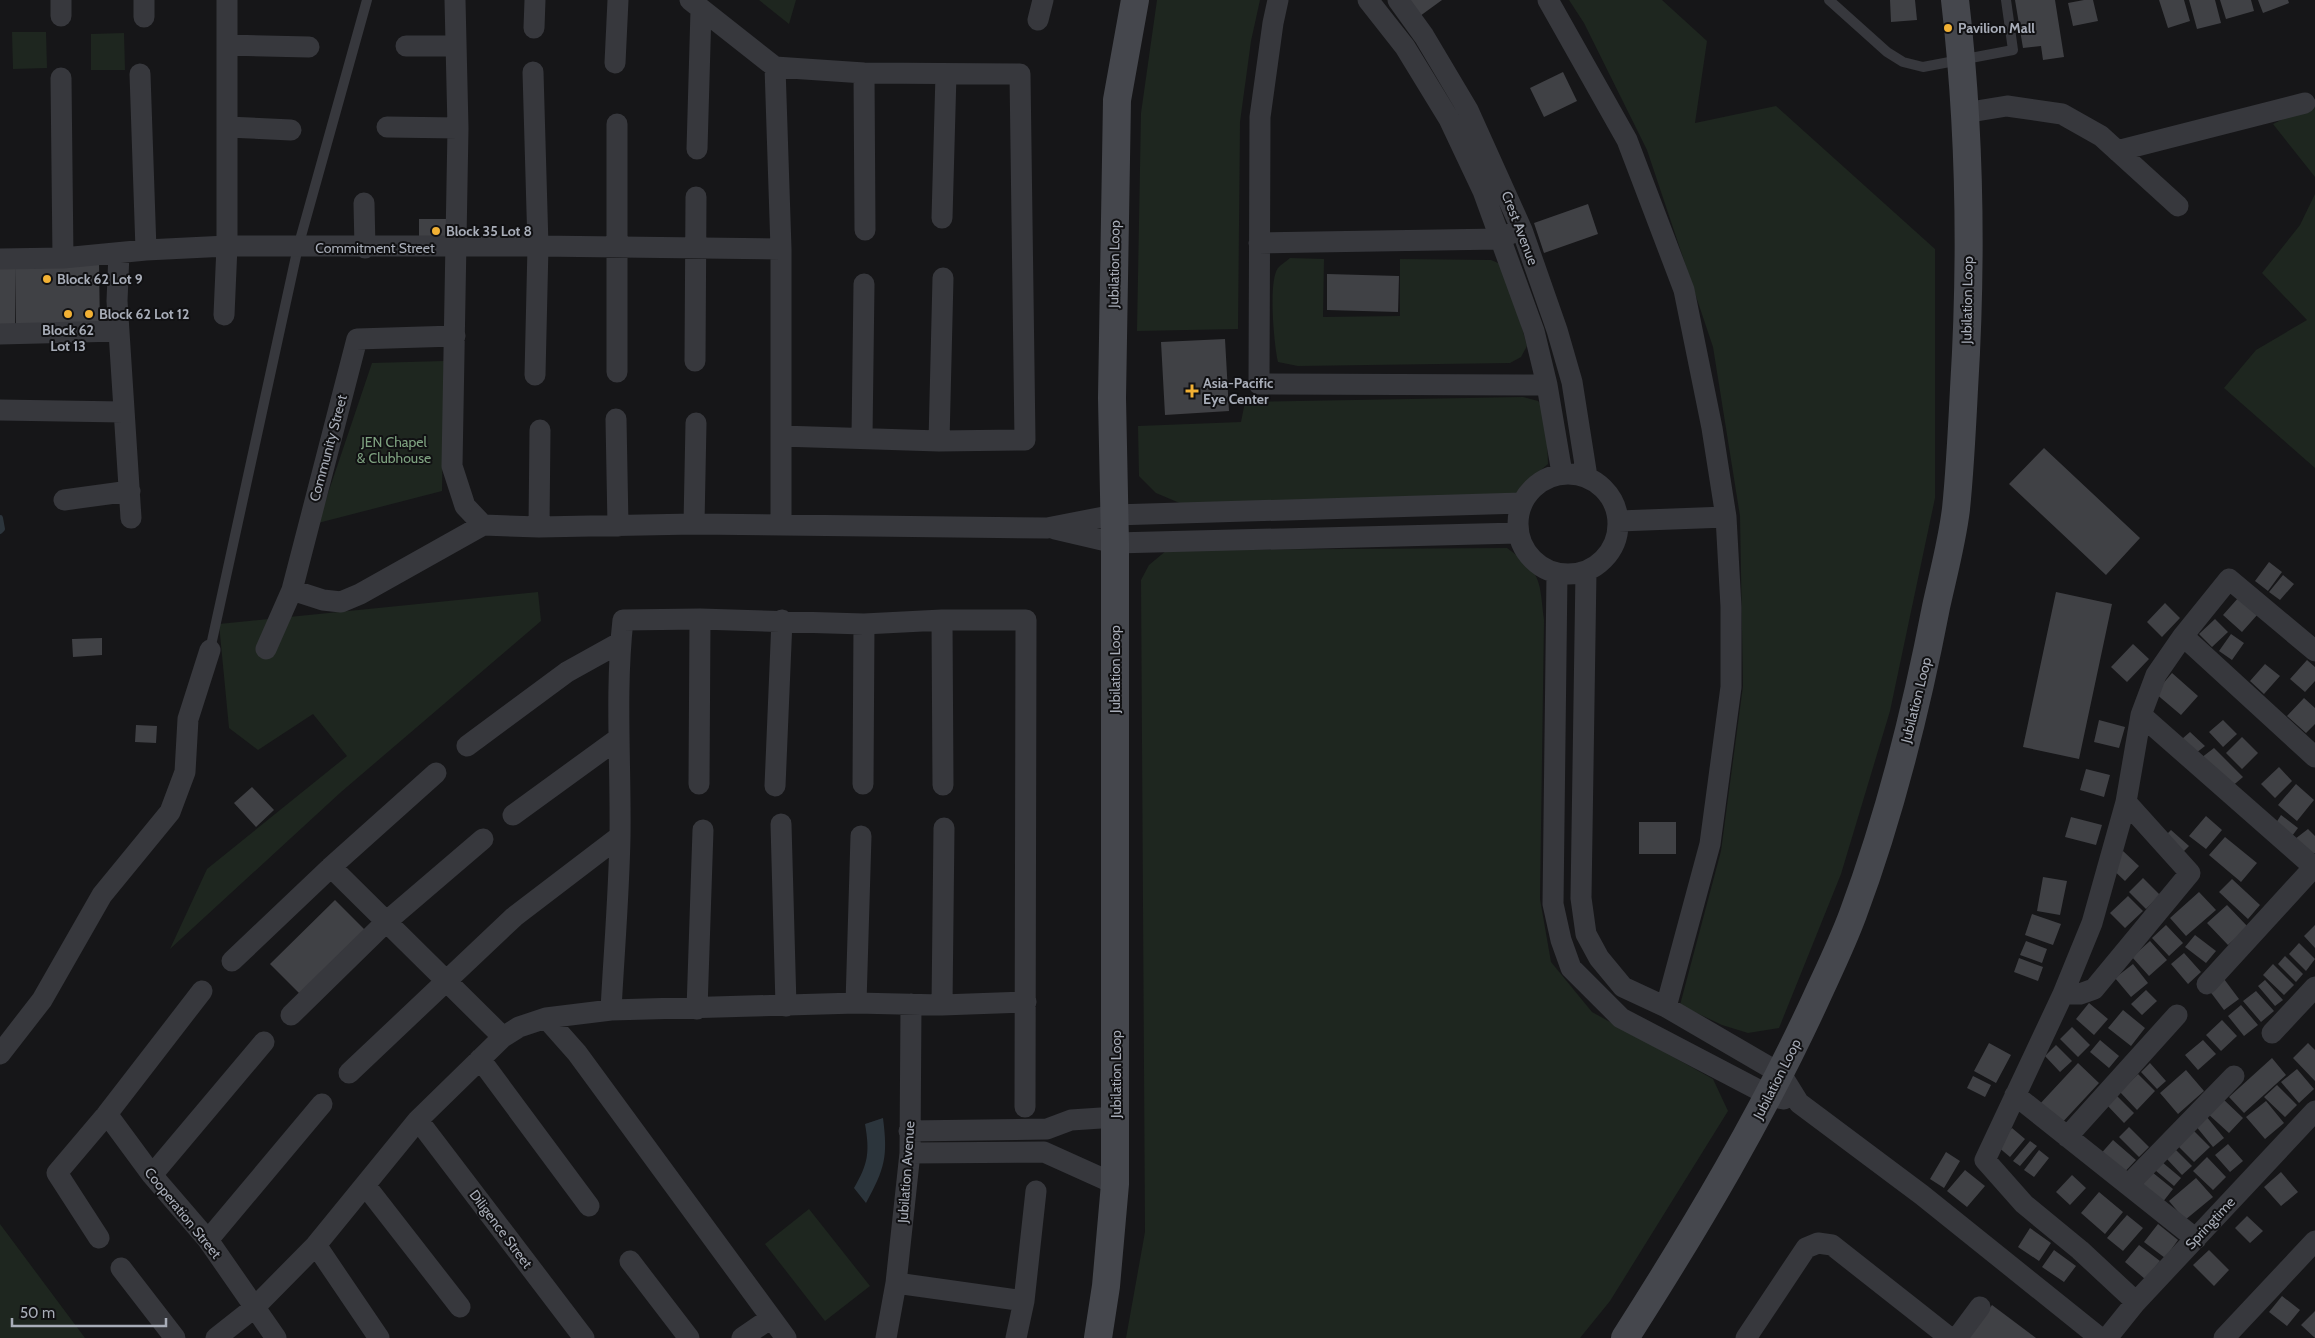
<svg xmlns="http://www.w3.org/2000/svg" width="2315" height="1338" font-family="Cabin,sans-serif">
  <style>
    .green { fill: #1e261f }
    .water { fill: #2c353c }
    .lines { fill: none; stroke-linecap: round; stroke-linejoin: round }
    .stream { stroke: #2c353c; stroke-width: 6 }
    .building { fill: #404145 }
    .lane { stroke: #37383d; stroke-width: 10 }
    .street { stroke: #37383d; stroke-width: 21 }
    .secondary { stroke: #45474d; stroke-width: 28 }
    .poi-dot { fill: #f2b134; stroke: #111113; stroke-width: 2 }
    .labels { text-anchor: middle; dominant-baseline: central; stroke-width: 4; stroke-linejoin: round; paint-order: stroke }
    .poi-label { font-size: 14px; font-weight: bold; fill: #a8adb8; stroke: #111113; text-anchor: start }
    .street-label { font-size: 14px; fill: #a8adb8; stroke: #111113 }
    .park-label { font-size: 14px; fill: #7fa381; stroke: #111113 }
  </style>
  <rect width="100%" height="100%" fill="#161618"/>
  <path class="green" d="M759,0H796L789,24Z
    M1157,0H1260L1251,41L1240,122L1238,329L1137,331L1141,113Z
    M1569,0H1662L1707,41L1695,123L1776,106L1935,249V498L1890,711L1841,874L1779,1028L1748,1033L1722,1025L1680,1005L1721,851L1743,686L1740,516L1713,347L1647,150L1584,23Z
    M12,32H46L47,68L13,69Z
    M124,33L125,70H91V34Z
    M2315,103V177L2273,124Z
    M2315,194V468L2224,388L2256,350L2307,320L2262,273L2300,225Z
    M1290,258L1324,259L1323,317L1400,316V259L1491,260L1505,266L1527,346L1521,357L1510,363L1298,366L1278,362C1274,345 1268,281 1278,268C1281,264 1287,261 1290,258Z
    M444,361L442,491L318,523L372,363Z
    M1523,397L1538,401L1546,412L1548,464L1528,481L1517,497L1182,504L1156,493L1139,476L1138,426L1241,422L1245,402Z
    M1507,548C1542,574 1539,578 1544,620L1540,899L1551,962L1592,1012L1713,1079L1728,1111L1610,1301L1580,1338H1126L1145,1232L1141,580L1149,565L1167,550Z
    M538,592L541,621L341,792L170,949L207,869L347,756L313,714L258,750L229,728L219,624Z
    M809,1209L870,1286L825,1321L765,1244Z
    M0,1224L85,1338H0Z"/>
  <path class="water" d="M883,1118C888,1157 885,1168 866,1203L854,1188C868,1164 870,1153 865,1124Z"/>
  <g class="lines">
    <path class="stream" d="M0,518L2,529L0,531"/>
  </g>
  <path class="building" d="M1409,0H1442L1420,16Z
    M1890,0H1915L1917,20L1891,22Z
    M2015,0H2055L2064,57L2043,60L2041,46L2023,48Z
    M2084,0H2093L2098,21L2073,26L2068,3Z
    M2159,0H2184L2190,21L2168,28Z
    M2189,0H2215L2221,23L2197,29Z
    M2220,0H2251L2254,11L2226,19Z
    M2258,0H2288L2289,3L2263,13Z
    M1563,72L1577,101L1544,117L1530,88Z
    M1588,204L1598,234L1544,253L1534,223Z
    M419,219H453V244H419Z
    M99,262L100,331H16L15,266V331L0,332V263Z
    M1327,274L1399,276L1398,312L1327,310Z
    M1225,339L1229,411L1165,415L1161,342Z
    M2044,448L2140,538L2106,575L2009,484Z
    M2269,562L2282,572L2268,591L2255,581Z
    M2283,575L2294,584L2280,600L2269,592Z
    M2056,592L2112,604L2079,759L2023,747Z
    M2239,597L2258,614L2242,632L2223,615Z
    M2165,603L2180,618L2162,637L2147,622Z
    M2215,619L2228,632L2212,647L2199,634Z
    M2231,634L2244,643L2232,660L2219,651Z
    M102,638V655L73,657L72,639Z
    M2133,644L2149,659L2127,682L2111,667Z
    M2307,660L2315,667V681L2305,692L2290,679Z
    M2265,664L2280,676L2264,694L2250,681Z
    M2172,673L2198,696L2181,715L2155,693Z
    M2304,698L2315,708V724L2306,733L2287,716Z
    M2099,720L2125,727L2119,748L2094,742Z
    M2223,720L2237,734L2223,747L2209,732Z
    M136,725L157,726L156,743L135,742Z
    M2190,732L2205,746L2196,753L2182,739Z
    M2242,737L2258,753L2242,769L2226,753Z
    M2214,748L2243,777L2230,788L2201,758Z
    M2279,767L2292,781L2275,798L2261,784Z
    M2086,769L2110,775L2104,797L2080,790Z
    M2296,784L2314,800L2297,821L2278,805Z
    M252,787L274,810L256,827L234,803Z
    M2281,815L2298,828L2292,836L2276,823Z
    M2206,816L2222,830L2206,849L2189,836Z
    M2071,817L2102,825L2096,845L2065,837Z
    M1639,822H1676V854H1639Z
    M2308,829L2315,836V853L2311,856L2295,839Z
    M2171,830L2189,846L2180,855L2162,839Z
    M2225,837L2257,863L2241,882L2209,855Z
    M2123,851L2139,866L2125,881L2109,866Z
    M2043,877L2067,881L2060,915L2037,911Z
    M2143,878L2160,895L2146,909L2129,892Z
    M2232,879L2260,905L2248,919L2219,892Z
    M2199,892L2216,910L2186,936L2170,918Z
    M2128,896L2143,911L2125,928L2110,913Z
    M335,900L366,931L301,995L270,964Z
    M2227,905L2248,927L2228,945L2207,923Z
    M2032,914L2061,924L2053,945L2025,935Z
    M2166,925L2183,943L2169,956L2152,938Z
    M2315,925V948L2304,936Z
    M2195,935L2216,951L2206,963L2185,947Z
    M2026,941L2047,949L2042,963L2020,955Z
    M2150,941L2167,960L2149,976L2132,957Z
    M2299,943L2315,959L2306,971L2289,954Z
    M2184,953L2201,972L2188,984L2171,964Z
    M2285,956L2303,974L2296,982L2278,964Z
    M2019,958L2043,967L2038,981L2014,972Z
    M2133,964L2148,983L2131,997L2115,978Z
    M2273,964L2294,985L2284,995L2263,975Z
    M2224,979L2239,999L2224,1010L2209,990Z
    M2265,980L2283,1000L2275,1006L2258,986Z
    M2146,990L2157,1001L2142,1015L2131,1004Z
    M2256,991L2274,1011L2261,1022L2243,1001Z
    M2089,1003L2108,1019L2094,1035L2076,1019Z
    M2241,1005L2258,1025L2244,1036L2228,1016Z
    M2123,1010L2145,1028L2131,1046L2108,1028Z
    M2222,1020L2237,1036L2221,1051L2206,1035Z
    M2072,1027L2090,1045L2078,1057L2060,1039Z
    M2100,1040L2119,1056L2109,1068L2090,1052Z
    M2203,1040L2216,1054L2198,1070L2185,1055Z
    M1989,1043L2011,1055L1996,1083L1974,1071Z
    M2308,1043L2315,1050V1081L2293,1058Z
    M2056,1045L2072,1061L2060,1072L2045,1056Z
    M2272,1058L2286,1075L2244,1113L2229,1097Z
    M2078,1063L2099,1083L2059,1126L2038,1106Z
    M2150,1063L2166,1081L2157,1089L2141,1072Z
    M2297,1069L2314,1089L2299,1103L2281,1082Z
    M2186,1070L2204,1091L2178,1114L2160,1093Z
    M2138,1074L2155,1091L2137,1110L2120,1092Z
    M1973,1076L1991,1085L1985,1097L1967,1088Z
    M2277,1085L2297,1105L2285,1117L2264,1097Z
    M2116,1095L2134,1113L2124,1123L2106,1104Z
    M2222,1098L2243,1118L2229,1133L2207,1113Z
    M2266,1101L2284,1123L2265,1139L2246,1117Z
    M2206,1116L2224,1138L2213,1147L2195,1125Z
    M2129,1127L2149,1147L2139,1157L2119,1137Z
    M2012,1128L2025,1139L2010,1157L1997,1146Z
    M2194,1131L2210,1147L2194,1162L2178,1146Z
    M2113,1140L2136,1160L2120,1177L2098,1157Z
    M2030,1141L2037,1146L2020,1166L2013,1161Z
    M2228,1144L2243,1161L2230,1172L2215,1155Z
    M2175,1149L2192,1166L2182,1175L2166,1158Z
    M2039,1150L2049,1158L2034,1177L2024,1170Z
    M1946,1152L1960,1161L1944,1188L1930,1179Z
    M2207,1157L2226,1177L2213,1190L2193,1171Z
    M2162,1162L2181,1178L2174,1186L2155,1170Z
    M1965,1170L1985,1186L1967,1207L1947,1191Z
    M2152,1172L2173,1189L2162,1203L2141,1186Z
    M2281,1172L2298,1192L2281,1206L2264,1187Z
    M2072,1175L2086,1188L2070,1205L2056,1192Z
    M2196,1178L2213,1197L2185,1220L2169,1201Z
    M2099,1192L2123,1212L2105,1234L2081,1213Z
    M2127,1215L2143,1228L2123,1251L2107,1238Z
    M2247,1216L2263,1231L2250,1243L2235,1228Z
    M2158,1224L2178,1240L2165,1258L2144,1242Z
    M2030,1228L2051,1243L2039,1261L2018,1247Z
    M2139,1245L2160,1261L2145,1279L2125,1262Z
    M2054,1250L2076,1266L2064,1282L2042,1267Z
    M2209,1250L2229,1270L2214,1286L2193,1265Z
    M2282,1296L2300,1310L2287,1326L2269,1312Z
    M1992,1305L2036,1338H1967Z
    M2315,1311V1338L2301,1325Z"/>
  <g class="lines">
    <path class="lane" d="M1829,0L1887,52L1903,62L1923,67L2013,50L2006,0
      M210,650L298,247L367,0"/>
    <path class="street" d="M144,0V17
      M455,0L458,128L452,466L465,506L483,525L539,527L694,524L1047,528L1114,515L1522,503
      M690,0L775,67L864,73L1020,74L1025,440L939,441L781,436
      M1278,0L1273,23L1260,117L1259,384L1547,385
      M1368,0L1405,47L1449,119L1483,191L1534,331L1547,385L1562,473
      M1398,0L1424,36L1468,110L1522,230L1557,330L1572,382L1587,477
      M1548,0L1627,140L1684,290L1712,428L1726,517L1731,607V687L1710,844L1666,1007
      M61,16V0
      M1038,20L1043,0
      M534,28L535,0
      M227,45L309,47
      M406,46H455
      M615,63L618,0
      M775,67L781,249V525
      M533,72L538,246L535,375
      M864,73L865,230
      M140,74L146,250
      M61,78L63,258
      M1964,113L2007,106L2062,114L2101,136L2178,206
      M617,124V372
      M227,127L291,130
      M387,127L458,128
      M697,149L701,10
      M2117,151L2305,103
      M364,203L365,248
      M942,218L946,74
      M1259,243L1499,239L1510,234
      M119,253L117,301L131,518
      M0,259L63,258L146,250L227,246H538L781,249
      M224,315L227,246V0
      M0,334L119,331
      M695,361L696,197
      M0,410L123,412
      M616,419L618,526
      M862,437L864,284
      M939,441L943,278
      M1518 524a50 50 0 1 1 100 0a50 50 0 1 1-100 0Z
      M64,500L130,491
      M1619,521L1726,517
      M694,524L696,423
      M539,527L540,430
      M1055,529L1115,543L1518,533
      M1586,571L1581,898L1586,934L1599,958L1623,987L1666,1007L1781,1074L1799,1103L1922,1195L2100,1338
      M1557,573L1553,904L1561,940L1571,968L1621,1018L1770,1096L1784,1099
      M292,590L323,600L341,602L360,594L483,525
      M942,620L943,785
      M2183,636L2315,757
      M266,649L292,590L357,339L455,336
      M2141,715L2315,868
      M467,746L567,672L621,642
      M699,784L700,619
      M863,784L864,624
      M775,786L782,620
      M513,815L619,738
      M781,824L786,1006
      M331,867L503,1037
      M232,961L331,867L436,773
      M2207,984L2314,867
      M2063,994H2080L2094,989L2190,873L2126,802
      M856,1003L861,836
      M942,1005L944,828
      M697,1009L703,830
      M611,1010C614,952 619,894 620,836C621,764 615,691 623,620L700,619L864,624L942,620H1026L1025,1107
      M291,1015L386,922L483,839
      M546,1018L577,1053L786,1338
      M2272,1033L2315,987
      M0,1054L42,1000L102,895L170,812L185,772L188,719L210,650
      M480,1059L589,1206
      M349,1073L514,917L620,836
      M2015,1095L2196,1239
      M107,1114L152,1175L208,1240L276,1338
      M418,1120L584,1338
      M909,1131L1047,1129L1071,1120L1116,1117
      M2067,1137L2177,1015
      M910,1153L1044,1152L1115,1184
      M152,1175L264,1042
      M365,1185L460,1307
      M2128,1185L2234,1076
      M99,1238L57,1173L107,1114L202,991
      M208,1240L322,1104
      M316,1245L379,1338
      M630,1261L689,1338
      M121,1268L175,1338
      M896,1283L1024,1301
      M2136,1302L2080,1250L2024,1204L1985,1160L2063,994L2092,923L2126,802L2141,715L2156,675L2183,636L2229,579L2315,651
      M216,1338L254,1308L316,1245L418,1120L503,1037L519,1027L546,1018L611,1010L856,1003L942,1005L1026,1002
      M742,1338L771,1318
      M886,1338L896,1283L910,1153L911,1004
      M1016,1338L1024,1301L1036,1191
      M1746,1338L1806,1248L1818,1243L1832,1245L1950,1338
      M1957,1338L1980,1307
      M2107,1338L2136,1302L2315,1111
      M2224,1338L2315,1241"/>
    <path class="secondary" d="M1098,1338L1106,1286L1115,1184V543L1112,398L1117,100L1135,0
      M1625,1338C1696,1227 1764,1113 1819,992C1831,966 1843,941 1853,914C1890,815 1916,711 1936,607C1943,575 1952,542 1956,509C1960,470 1962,429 1964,389C1972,260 1970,129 1955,0"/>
  </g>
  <g class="poi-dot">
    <circle cx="1948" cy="28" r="5"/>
    <circle cx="436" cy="231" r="5"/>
    <circle cx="47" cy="279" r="5"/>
    <circle cx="68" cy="314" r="5"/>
    <circle cx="89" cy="314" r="5"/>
    <path d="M1189.5 383.5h5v5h5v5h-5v5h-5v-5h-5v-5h5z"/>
  </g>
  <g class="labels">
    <g class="poi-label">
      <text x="1958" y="28">Pavilion Mall</text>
      <text x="446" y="231">Block 35 Lot 8</text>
      <text x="57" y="279">Block 62 Lot 9</text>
      <text x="99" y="314">Block 62 Lot 12</text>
      <text x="68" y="330" text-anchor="middle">Block 62<tspan x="68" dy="16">Lot 13</tspan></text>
      <text x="1203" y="383">Asia-Pacific<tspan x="1203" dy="16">Eye Center</tspan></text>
    </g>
    <g class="street-label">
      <text transform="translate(1520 228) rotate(69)">Crest Avenue</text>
      <text x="375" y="248">Commitment Street</text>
      <text transform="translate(1114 264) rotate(-89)">Jubilation Loop</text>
      <text transform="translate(1967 300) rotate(-89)">Jubilation Loop</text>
      <text transform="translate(328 448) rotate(-75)">Community Street</text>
      <text transform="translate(1115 669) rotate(-90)">Jubilation Loop</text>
      <text transform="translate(1916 700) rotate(-76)">Jubilation Loop</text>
      <text transform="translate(1116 1074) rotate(-90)">Jubilation Loop</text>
      <text transform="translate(1777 1079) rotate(-63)">Jubilation Loop</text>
      <text transform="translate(906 1172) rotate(-86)">Jubilation Avenue</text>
      <text transform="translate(183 1213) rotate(51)">Cooperation Street</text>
      <text transform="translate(2210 1223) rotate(-47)">Springtime</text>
      <text transform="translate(501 1229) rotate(53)">Diligence Street</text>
    </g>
    <g class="park-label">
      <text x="394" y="442">JEN Chapel<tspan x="394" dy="16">&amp; Clubhouse</tspan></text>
    </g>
  </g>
  <path d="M12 1318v8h154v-8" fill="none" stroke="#a8adb8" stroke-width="2.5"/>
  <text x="20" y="1318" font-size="15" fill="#a8adb8" stroke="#111113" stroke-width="4" paint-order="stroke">50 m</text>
</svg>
